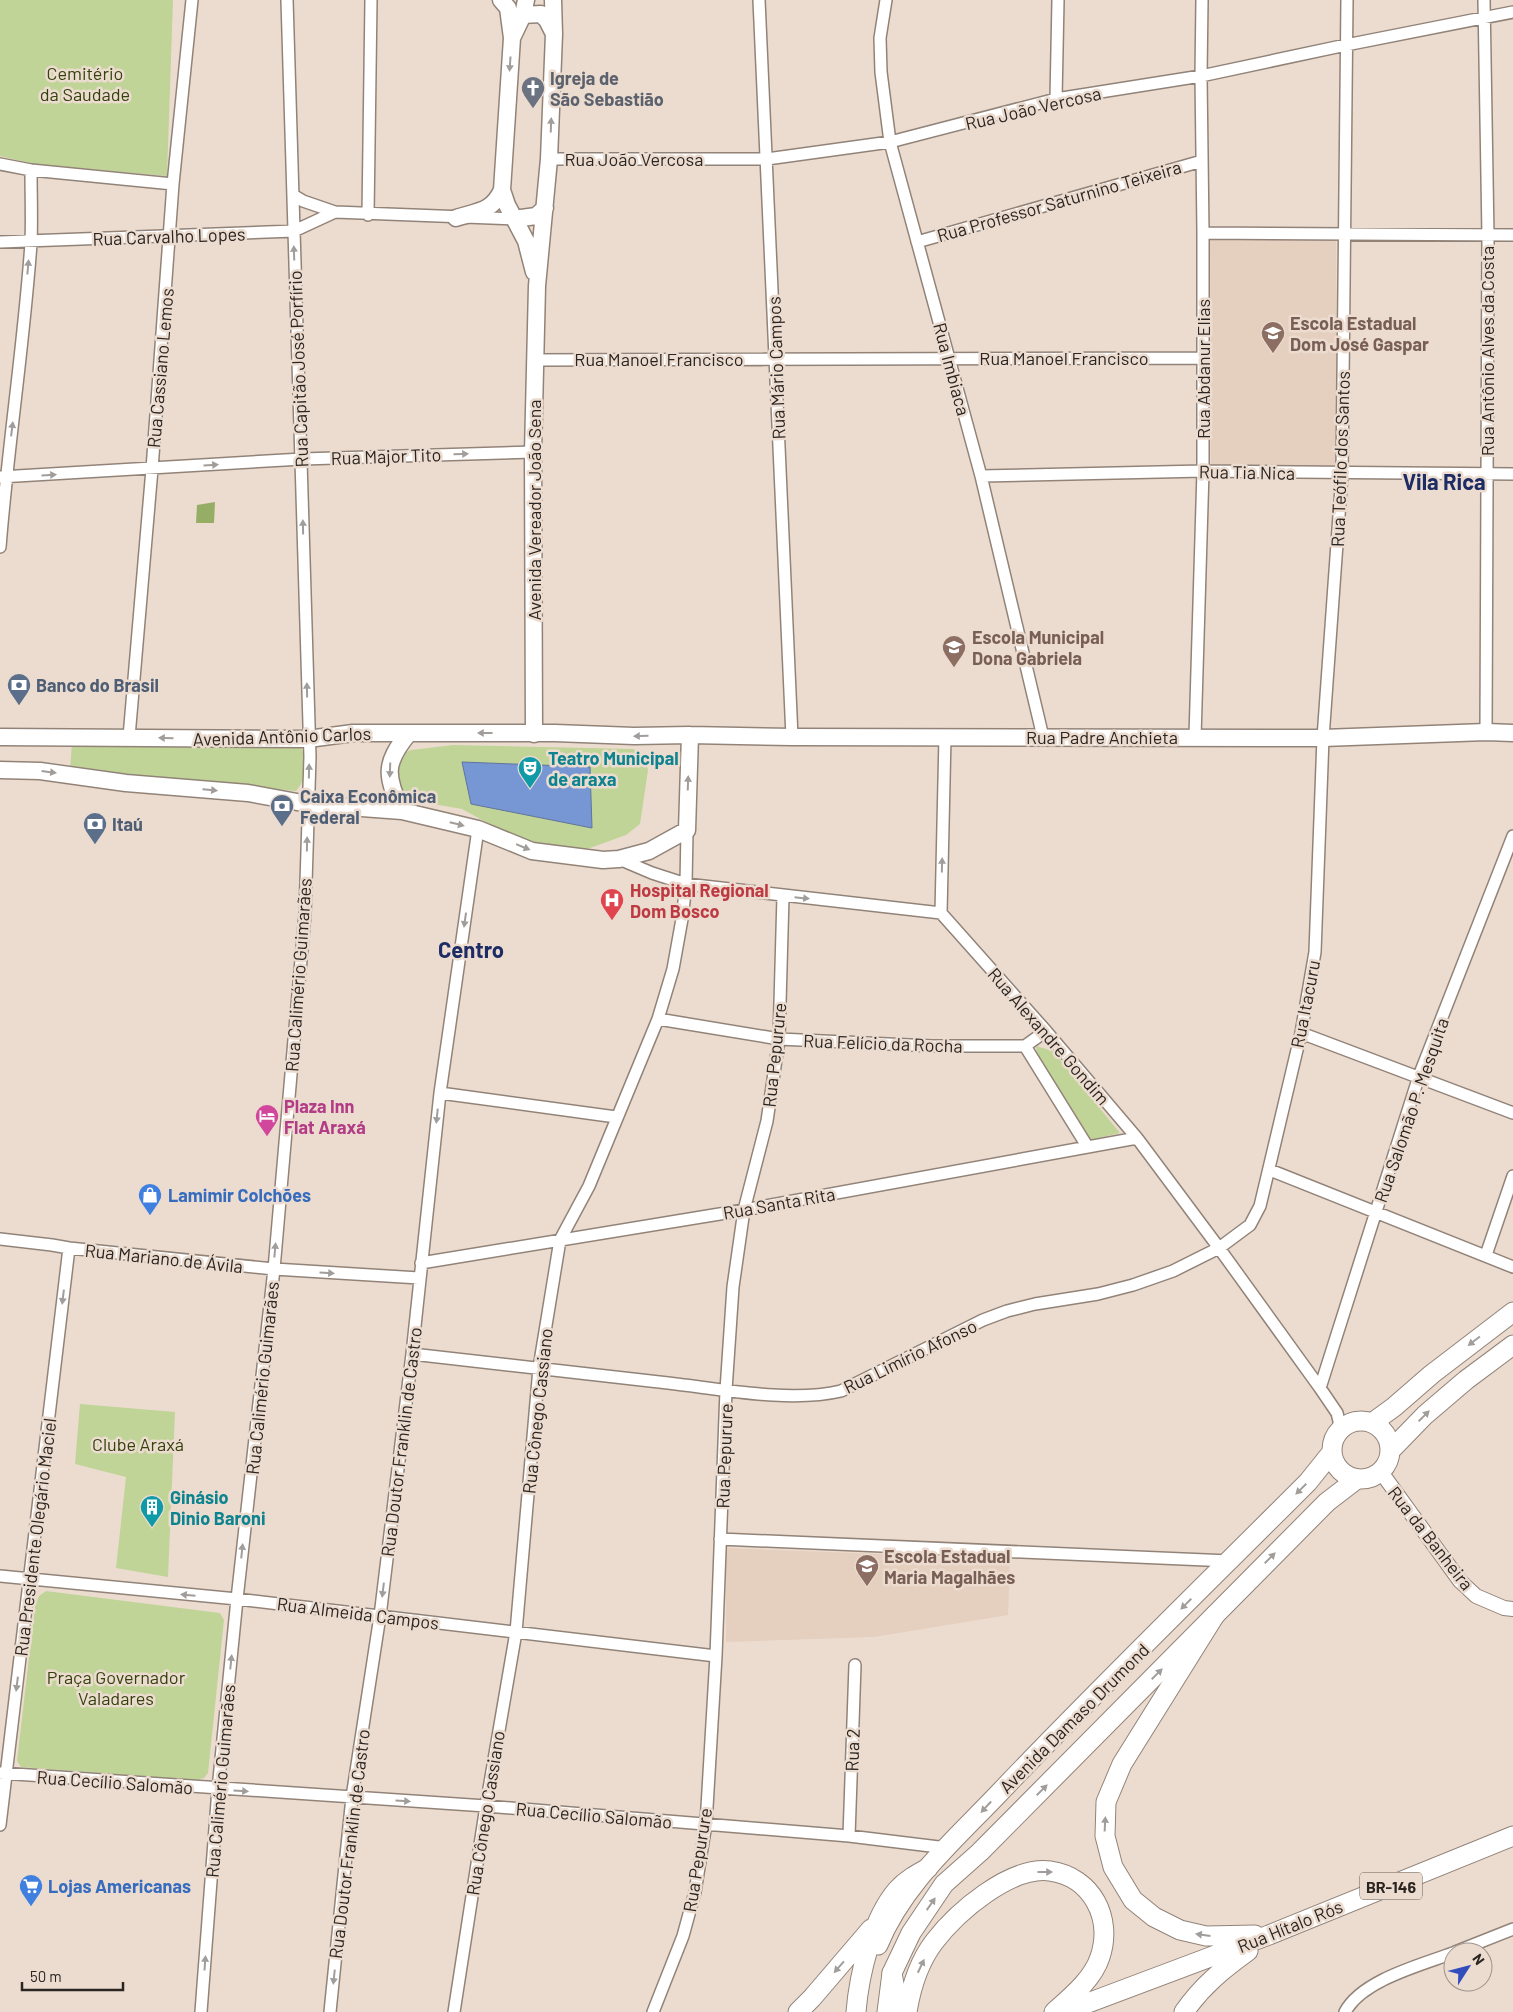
<svg xmlns="http://www.w3.org/2000/svg" width="1513" height="2012" font-family="Barlow,sans-serif">
  <style>
    .built { fill: #e5cfbf }
    .green { fill: #c0d497 }
    .forest { fill: #96ad66 }
    .water { fill: #7796d4; stroke: #60749e }
    .lines { fill: none; stroke-linecap: round; stroke-linejoin: round }
    .minor-casing { stroke: #928378; stroke-width: 14 }
    .tertiary-casing { stroke: #928378; stroke-width: 16 }
    .secondary-casing { stroke: #928378; stroke-width: 19 }
    .primary-casing { stroke: #928378; stroke-width: 21 }
    .trunk-casing { stroke: #928378; stroke-width: 21 }
    .minor { stroke: #fff; stroke-width: 11 }
    .tertiary { stroke: #fff; stroke-width: 14 }
    .secondary { stroke: #fff; stroke-width: 16 }
    .primary { stroke: #fff; stroke-width: 19 }
    .trunk { stroke: #fff; stroke-width: 19 }
    .oneway { fill: #a09d9b }
    .labels { text-anchor: middle; dominant-baseline: central; stroke-width: 5; stroke-linejoin: round; paint-order: stroke }
    .shield { fill: #ecdcd0; stroke: #655c56; stroke-width: 1 }
    .shield-label { font-size: 16px; font-weight: bold; fill: #2b2521 }
    .park-label { font-size: 18px; fill: #33410b; stroke: #ecdcd0 }
    .worship-label { font-size: 18px; font-weight: bold; fill: #5b616d; stroke: #ecdcd0; text-anchor: start }
    .street-label { font-size: 18px; fill: #2b2521; stroke: #ecdcd0 }
    .education-label { font-size: 18px; font-weight: bold; fill: #785e54; stroke: #ecdcd0; text-anchor: start }
    .service-label { font-size: 18px; font-weight: bold; fill: #4e5e75; stroke: #ecdcd0; text-anchor: start }
    .culture-label { font-size: 18px; font-weight: bold; fill: #0d838f; stroke: #ecdcd0; text-anchor: start }
    .health-label { font-size: 18px; font-weight: bold; fill: #be3a42; stroke: #ecdcd0; text-anchor: start }
    .hotel-label { font-size: 18px; font-weight: bold; fill: #b23c85; stroke: #ecdcd0; text-anchor: start }
    .shop-label { font-size: 18px; font-weight: bold; fill: #366cbe; stroke: #ecdcd0; text-anchor: start }
    .district-label { font-size: 22px; font-weight: bold; fill: #1d2c64; stroke: #ecdcd0 }
  </style>
  <rect width="100%" height="100%" fill="#ecdcd0"/>
  <path class="built" d="M1210,238L1336,239L1337,469H1211Z
    M726,1548L1010,1559L1008,1615L874,1637L726,1642Z"/>
  <path class="green" d="M0,0H173L167,176L34,164L0,156Z
    M296,741C310,759 310,773 296,791L70,769L72,743Z
    M453,745L633,749L644,756L648,770L640,824L626,835L590,848L562,851L517,839L462,809L404,799L397,790V762L401,754L411,750Z
    M1036,1046L1053,1051L1120,1133L1090,1140L1037,1055Z
    M80,1404L175,1412L168,1577L116,1568L126,1477L75,1464Z
    M46,1591L220,1613L224,1620L208,1773L204,1778L197,1780L21,1767L17,1761L35,1606L39,1596Z"/>
  <path class="forest" d="M215,502L214,523H196L197,505Z"/>
  <path class="water" d="M462,762L590,767L592,828L471,804Z"/>
  <g class="lines">
    <g class="minor-casing">
      <path id="minor" d="M759,0L792,737
        M886,0L880,38L881,72L890,142L981,476L1043,737
        M1484,0L1488,236L1486,732
        M1056,99L1058,0
        M549,159H767L890,142L1056,99L1201,76L1346,45L1513,12
        M0,164L31,170L173,184
        M293,195L303,201L335,212L514,219
        M368,215L371,0
        M1203,233L1513,235
        M0,242L294,231L335,212
        M917,242L1202,161
        M536,360L1202,358
        M981,476L1203,471L1513,474
        M0,477L302,459L533,452
        M0,547C8,445 24,344 31,243C32,219 31,194 31,170
        M129,737L152,469L173,184L192,0
        M1195,737L1203,471V233L1201,76L1202,0
        M619,859L652,873L686,884L941,913L1046,1031L1137,1138L1219,1248L1320,1388L1337,1413L1341,1429
        M941,913L945,737
        M658,1019L779,1039L932,1046H1025L1046,1031
        M1301,1033L1513,1113
        M1025,1046L1087,1146
        M440,1093L616,1117
        M1270,1170L1513,1267
        M0,1239L52,1245L69,1248L274,1269L419,1278
        M1486,1255L1513,1176
        M421,1263L744,1210L1137,1138
        M412,1354C497,1364 583,1373 668,1383C721,1389 790,1403 841,1391L983,1320L1007,1311L1035,1304L1098,1294L1133,1285L1173,1271L1219,1248L1250,1225L1260,1206L1301,1033L1315,952L1323,738L1342,474L1347,0
        M1320,1388L1419,1076L1513,836
        M720,1539L1229,1561
        M0,1576L237,1599L716,1656
        M0,1773L486,1806L849,1836L947,1848
        M0,1825L69,1248
        M849,1836L855,1665
        M1455,1952L1513,1929
        M201,2012L218,1789L237,1599L274,1269L305,914L310,757L287,0
        M330,2012L352,1797L380,1616L412,1354L440,1093L478,829
        M454,2012L486,1806L516,1632L539,1368L560,1240L589,1186L658,1019L673,969L682,919L686,884L687,830
        M653,2012L683,1936L695,1892L706,1824L716,1656L726,1390L733,1287L744,1210L767,1121L779,1039L783,896
        M1345,2012C1362,1980 1421,1965 1453,1953"/>
    </g>
    <g class="tertiary-casing">
      <path id="tertiary" d="M1381,1472L1460,1581L1476,1596L1504,1608L1513,1609"/>
    </g>
    <g class="secondary-casing">
      <path id="secondary" d="M501,0L508,8L512,38
        M526,0L523,15L512,38L502,190L507,205L526,241L534,272
        M523,15L541,14L547,20L553,32
        M456,218C478,211 492,212 502,190
        M514,219L536,216L545,208
        M534,734L533,452L537,286L549,159L554,34L553,0
        M0,737L308,739L353,733H555L634,736L690,735L792,737L1323,738L1486,732L1513,733
        M0,770L40,771L126,783L248,793L308,804L402,811L478,829L532,851L603,860L619,859L649,851L687,830L690,735
        M402,811C386,776 383,764 409,733"/>
    </g>
    <g class="primary-casing">
      <path id="primary" d="M1332 1450a29 29 0 1 1 58 0a29 29 0 1 1-58 0Z
        M1372,1423L1394,1407L1432,1374L1513,1312
        M1390,1451L1425,1415L1466,1380L1513,1345
        M878,1945C903,1883 957,1838 1002,1790C1102,1685 1206,1584 1308,1482L1332,1452
        M887,2012L892,1973L911,1933L944,1884L980,1852L1327,1502L1357,1479"/>
    </g>
    <g class="trunk-casing">
      <path id="trunk" d="M1215,1615L1122,1764L1106,1802L1105,1836L1113,1867L1133,1900L1154,1917L1180,1930L1206,1936L1255,1935
        M892,1973L899,2012
        M798,2012L812,1998L871,1929
        M856,2012C859,1975 872,1919 897,1890C906,1880 917,1874 928,1868
        M907,2012C911,1987 919,1962 934,1942C957,1912 1010,1866 1050,1871C1092,1877 1113,1918 1100,1957C1093,1979 1071,1997 1054,2012
        M1064,2012L1269,1935L1513,1836
        M1184,2012C1202,1986 1223,1969 1248,1951"/>
    </g>
    <use href="#minor" class="minor"/>
    <use href="#tertiary" class="tertiary"/>
    <use href="#secondary" class="secondary"/>
    <use href="#primary" class="primary"/>
    <use href="#trunk" class="trunk"/>
  </g>
  <defs><path id="oneway-solid" d="M-6-.8H1V-3.2L6.5 0L1 3.2V.8H-6Z" transform="scale(1.25)"/></defs>
  <g class="oneway">
    <use href="#oneway-solid" transform="translate(510 64) rotate(94)"/>
    <use href="#oneway-solid" transform="translate(551 125) rotate(-88)"/>
    <use href="#oneway-solid" transform="translate(294 253) rotate(-92)"/>
    <use href="#oneway-solid" transform="translate(28 267) rotate(-85)"/>
    <use href="#oneway-solid" transform="translate(12 429) rotate(-83)"/>
    <use href="#oneway-solid" transform="translate(461 454) rotate(-2)"/>
    <use href="#oneway-solid" transform="translate(211 465) rotate(-4)"/>
    <use href="#oneway-solid" transform="translate(49 475) rotate(-3)"/>
    <use href="#oneway-solid" transform="translate(303 527) rotate(-91)"/>
    <use href="#oneway-solid" transform="translate(307 690) rotate(-91)"/>
    <use href="#oneway-solid" transform="translate(485 733) rotate(180)"/>
    <use href="#oneway-solid" transform="translate(641 736) rotate(179)"/>
    <use href="#oneway-solid" transform="translate(166 738) rotate(-178)"/>
    <use href="#oneway-solid" transform="translate(390 770) rotate(92)"/>
    <use href="#oneway-solid" transform="translate(309 771) rotate(-89)"/>
    <use href="#oneway-solid" transform="translate(49 772) rotate(7)"/>
    <use href="#oneway-solid" transform="translate(688 783) rotate(-88)"/>
    <use href="#oneway-solid" transform="translate(210 790) rotate(5)"/>
    <use href="#oneway-solid" transform="translate(457 824) rotate(14)"/>
    <use href="#oneway-solid" transform="translate(307 844) rotate(-89)"/>
    <use href="#oneway-solid" transform="translate(523 847) rotate(22)"/>
    <use href="#oneway-solid" transform="translate(942 865) rotate(-89)"/>
    <use href="#oneway-solid" transform="translate(802 898) rotate(6)"/>
    <use href="#oneway-solid" transform="translate(465 920) rotate(98)"/>
    <use href="#oneway-solid" transform="translate(437 1116) rotate(96)"/>
    <use href="#oneway-solid" transform="translate(275 1250) rotate(-85)"/>
    <use href="#oneway-solid" transform="translate(327 1273) rotate(4)"/>
    <use href="#oneway-solid" transform="translate(63 1297) rotate(97)"/>
    <use href="#oneway-solid" transform="translate(1474 1341) rotate(143)"/>
    <use href="#oneway-solid" transform="translate(1424 1416) rotate(-44)"/>
    <use href="#oneway-solid" transform="translate(1301 1489) rotate(135)"/>
    <use href="#oneway-solid" transform="translate(242 1551) rotate(-84)"/>
    <use href="#oneway-solid" transform="translate(1270 1558) rotate(-45)"/>
    <use href="#oneway-solid" transform="translate(383 1590) rotate(97)"/>
    <use href="#oneway-solid" transform="translate(188 1595) rotate(-175)"/>
    <use href="#oneway-solid" transform="translate(1186 1604) rotate(135)"/>
    <use href="#oneway-solid" transform="translate(231 1662) rotate(-84)"/>
    <use href="#oneway-solid" transform="translate(1157 1674) rotate(-45)"/>
    <use href="#oneway-solid" transform="translate(17 1684) rotate(97)"/>
    <use href="#oneway-solid" transform="translate(1042 1790) rotate(-45)"/>
    <use href="#oneway-solid" transform="translate(241 1791) rotate(4)"/>
    <use href="#oneway-solid" transform="translate(403 1801) rotate(4)"/>
    <use href="#oneway-solid" transform="translate(986 1807) rotate(133)"/>
    <use href="#oneway-solid" transform="translate(1105 1824) rotate(-87)"/>
    <use href="#oneway-solid" transform="translate(1045 1872)"/>
    <use href="#oneway-solid" transform="translate(931 1904) rotate(-55)"/>
    <use href="#oneway-solid" transform="translate(1203 1935) rotate(-172)"/>
    <use href="#oneway-solid" transform="translate(205 1963) rotate(-86)"/>
    <use href="#oneway-solid" transform="translate(921 1966) rotate(-65)"/>
    <use href="#oneway-solid" transform="translate(839 1967) rotate(131)"/>
    <use href="#oneway-solid" transform="translate(334 1977) rotate(96)"/>
  </g>
  <defs>
    <g id="church-pin" transform="scale(1.25)"><path d="M0 17L-7.5 6A9.5 9.5 0 1 1 7.5 6Z" fill="#6b7280" stroke="#ecdcd0"/><path d="M-1.2-6h2.4v3.5h3.3v2.4h-3.3V6h-2.4V-.1h-3.3v-2.4h3.3Z" fill="#fff"/></g>
    <g id="school-pin" transform="scale(1.25)"><path d="M0 17L-7.5 6A9.5 9.5 0 1 1 7.5 6Z" fill="#8d6e63" stroke="#ecdcd0"/><path d="M0-5L7-2L0 1L-7-2ZM-4 1L0 2.5L4 1V4Q0 6-4 4Z" fill="#fff"/></g>
    <g id="bank-pin" transform="scale(1.25)"><path d="M0 17L-7.5 6A9.5 9.5 0 1 1 7.5 6Z" fill="#5c6f8a" stroke="#ecdcd0"/><path d="M-6-4H6V4H-6ZM0-2.3a2.3 2.3 0 1 0 0 4.6a2.3 2.3 0 1 0 0-4.6Z" fill="#fff"/></g>
    <g id="theatre-pin" transform="scale(1.25)"><path d="M0 17L-7.5 6A9.5 9.5 0 1 1 7.5 6Z" fill="#0f9aa8" stroke="#ecdcd0"/><path d="M-5-5.5Q0-4 5-5.5V0Q5 5 0 6Q-5 5-5 0ZM-3.3-2.5H-1v1.5H-3.3ZM1-2.5H3.3v1.5H1ZM-2.8 1Q0 5.5 2.8 1Z" fill="#fff"/></g>
    <g id="hospital-pin" transform="scale(1.25)"><path d="M0 17L-7.5 6A9.5 9.5 0 1 1 7.5 6Z" fill="#e0444e" stroke="#ecdcd0"/><path d="M-5-5h3v3.5h4V-5h3V5h-3V1.5h-4V5h-3Z" fill="#fff"/></g>
    <g id="hotel-pin" transform="scale(1.25)"><path d="M0 17L-7.5 6A9.5 9.5 0 1 1 7.5 6Z" fill="#d1479c" stroke="#ecdcd0"/><path d="M-6-4.5h1.5V1H6V5H4.5V3h-9V5H-6ZM-4 0a1.8 1.8 0 1 1 3.6 0ZM.5 0V-2.5h3Q6-2.5 6 0Z" fill="#fff"/></g>
    <g id="shop-pin" transform="scale(1.25)"><path d="M0 17L-7.5 6A9.5 9.5 0 1 1 7.5 6Z" fill="#3f7fe0" stroke="#ecdcd0"/><path d="M-5-2.5h2.3a2.7 3.5 0 0 1 5.4 0H5L5.5 6h-11ZM-1.5-2.5h3a1.5 2.3 0 0 0-3 0Z" fill="#fff"/></g>
    <g id="building-pin" transform="scale(1.25)"><path d="M0 17L-7.5 6A9.5 9.5 0 1 1 7.5 6Z" fill="#0f9aa8" stroke="#ecdcd0"/><path d="M-4-6H4V6H1V3H-1V6H-4ZM-2.5-4.3h1.7v1.8h-1.7ZM.8-4.3h1.7v1.8H.8ZM-2.5-1h1.7V.8h-1.7ZM.8-1h1.7V.8H.8Z" fill="#fff"/></g>
    <g id="supermarket-pin" transform="scale(1.25)"><path d="M0 17L-7.5 6A9.5 9.5 0 1 1 7.5 6Z" fill="#3f7fe0" stroke="#ecdcd0"/><path d="M-6-5.5h2.5l.6 2H6L4.5 2H-2.5L-4.4-4H-6ZM-1.5 3.2a1.3 1.3 0 1 0 .1 0ZM3 3.2a1.3 1.3 0 1 0 .1 0Z" fill="#fff"/></g>
  </defs>
  <g fill-rule="evenodd">
    <use href="#church-pin" x="533" y="88"/>
    <use href="#school-pin" x="1273" y="333"/>
    <use href="#school-pin" x="954" y="647"/>
    <use href="#bank-pin" x="19" y="685"/>
    <use href="#theatre-pin" x="530" y="768"/>
    <use href="#bank-pin" x="282" y="806"/>
    <use href="#bank-pin" x="95" y="824"/>
    <use href="#hospital-pin" x="612" y="900"/>
    <use href="#hotel-pin" x="267" y="1116"/>
    <use href="#shop-pin" x="150" y="1195"/>
    <use href="#building-pin" x="152" y="1507"/>
    <use href="#school-pin" x="867" y="1566"/>
    <use href="#supermarket-pin" x="31" y="1886"/>
  </g>
  <g class="labels">
    <rect class="shield" x="1360" y="1872.5" width="62" height="27" rx="4"/>
    <g class="shield-label">
      <text x="1391" y="1886">BR-146</text>
    </g>
    <g class="park-label">
      <text x="85" y="73">Cemitério<tspan x="85" dy="21">da Saudade</tspan></text>
      <text x="138" y="1444">Clube Araxá</text>
      <text x="116" y="1677">Praça Governador<tspan x="116" dy="21">Valadares</tspan></text>
    </g>
    <g class="worship-label">
      <text x="550" y="78">Igreja de<tspan x="550" dy="21">São Sebastião</tspan></text>
    </g>
    <g class="street-label">
      <text transform="translate(1033 108) rotate(-13)">Rua João Vercosa</text>
      <text x="634" y="159">Rua João Vercosa</text>
      <text transform="translate(1059 201) rotate(-16)">Rua Professor Saturnino Teixeira</text>
      <text transform="translate(169 236) rotate(-2)">Rua Carvalho Lopes</text>
      <text transform="translate(1487 351) rotate(-90)">Rua Antônio Alves da Costa</text>
      <text x="1064" y="358">Rua Manoel Francisco</text>
      <text x="659" y="359">Rua Manoel Francisco</text>
      <text transform="translate(160 368) rotate(-85)">Rua Cassiano Lemos</text>
      <text transform="translate(776 368) rotate(-92)">Rua Mário Campos</text>
      <text transform="translate(298 369) rotate(-92)">Rua Capitão José Porfírio</text>
      <text transform="translate(952 369) rotate(75)">Rua Imbiaca</text>
      <text transform="translate(1203 369) rotate(-90)">Rua Abdanur Elias</text>
      <text transform="translate(386 456) rotate(-2)">Rua Major Tito</text>
      <text transform="translate(1340 459) rotate(-88)">Rua Teófilo dos Santos</text>
      <text transform="translate(1247 472) rotate(1)">Rua Tia Nica</text>
      <text transform="translate(534 510) rotate(-90)">Avenida Vereador João Sena</text>
      <text transform="translate(282 736) rotate(-2)">Avenida Antônio Carlos</text>
      <text x="1102" y="737">Rua Padre Anchieta</text>
      <text transform="translate(298 975) rotate(-86)">Rua Calimério Guimarães</text>
      <text transform="translate(1305 1004) rotate(-79)">Rua Itacuru</text>
      <text transform="translate(1049 1036) rotate(49)">Rua Alexandre Gondim</text>
      <text transform="translate(883 1043) rotate(2)">Rua Felício da Rocha</text>
      <text transform="translate(774 1055) rotate(-84)">Rua Pepurure</text>
      <text transform="translate(1411 1110) rotate(-71)">Rua Salomão P. Mesquita</text>
      <text transform="translate(779 1203) rotate(-10)">Rua Santa Rita</text>
      <text transform="translate(164 1258) rotate(6)">Rua Mariano de Ávila</text>
      <text transform="translate(910 1356) rotate(-26)">Rua Limírio Afonso</text>
      <text transform="translate(262 1378) rotate(-84)">Rua Calimério Guimarães</text>
      <text transform="translate(537 1411) rotate(-84)">Rua Cônego Cassiano</text>
      <text transform="translate(401 1442) rotate(-83)">Rua Doutor Franklin de Castro</text>
      <text transform="translate(724 1456) rotate(-88)">Rua Pepurure</text>
      <text transform="translate(35 1537) rotate(-83)">Rua Presidente Olegário Maciel</text>
      <text transform="translate(1431 1538) rotate(52)">Rua da Banheira</text>
      <text transform="translate(358 1613) rotate(7)">Rua Almeida Campos</text>
      <text transform="translate(1074 1718) rotate(-45)">Avenida Damaso Drumond</text>
      <text transform="translate(852 1750) rotate(-88)">Rua 2</text>
      <text transform="translate(220 1781) rotate(-85)">Rua Calimério Guimarães</text>
      <text transform="translate(115 1782) rotate(4)">Rua Cecílio Salomão</text>
      <text transform="translate(485 1813) rotate(-81)">Rua Cônego Cassiano</text>
      <text transform="translate(594 1815) rotate(5)">Rua Cecílio Salomão</text>
      <text transform="translate(349 1844) rotate(-83)">Rua Doutor Franklin de Castro</text>
      <text transform="translate(697 1860) rotate(-81)">Rua Pepurure</text>
      <text transform="translate(1290 1926) rotate(-22)">Rua Hítalo Rós</text>
    </g>
    <g class="education-label">
      <text x="1290" y="323">Escola Estadual<tspan x="1290" dy="21">Dom José Gaspar</tspan></text>
      <text x="972" y="637">Escola Municipal<tspan x="972" dy="21">Dona Gabriela</tspan></text>
      <text x="884" y="1556">Escola Estadual<tspan x="884" dy="21">Maria Magalhães</tspan></text>
    </g>
    <g class="service-label">
      <text x="36" y="685">Banco do Brasil</text>
      <text x="300" y="796">Caixa Econômica<tspan x="300" dy="21">Federal</tspan></text>
      <text x="112" y="824">Itaú</text>
    </g>
    <g class="culture-label">
      <text x="548" y="758">Teatro Municipal<tspan x="548" dy="21">de araxa</tspan></text>
      <text x="170" y="1497">Ginásio<tspan x="170" dy="21">Dinio Baroni</tspan></text>
    </g>
    <g class="health-label">
      <text x="630" y="890">Hospital Regional<tspan x="630" dy="21">Dom Bosco</tspan></text>
    </g>
    <g class="hotel-label">
      <text x="284" y="1106">Plaza Inn<tspan x="284" dy="21">Flat Araxá</tspan></text>
    </g>
    <g class="shop-label">
      <text x="168" y="1195">Lamimir Colchões</text>
      <text x="48" y="1886">Lojas Americanas</text>
    </g>
    <g class="district-label">
      <text x="1444" y="481">Vila Rica</text>
      <text x="471" y="949">Centro</text>
    </g>
  </g>
  <g transform="translate(1468 1967) rotate(54)"><circle r="24" fill="#ecdcd0" stroke="#9f938a"/>
  <path d="M0-4L9 19L0 12L-9 19Z" fill="#324bbd"/>
  <text y="-8" font-size="14" font-weight="bold" text-anchor="middle" fill="#2b2521">N</text>
  </g>
  <path d="M22 1982v8h101v-8" fill="none" stroke="#2b2521" stroke-width="2.5"/>
  <text x="30" y="1982" font-size="15" fill="#2b2521" stroke="#ecdcd0" stroke-width="4" paint-order="stroke">50 m</text>
</svg>
